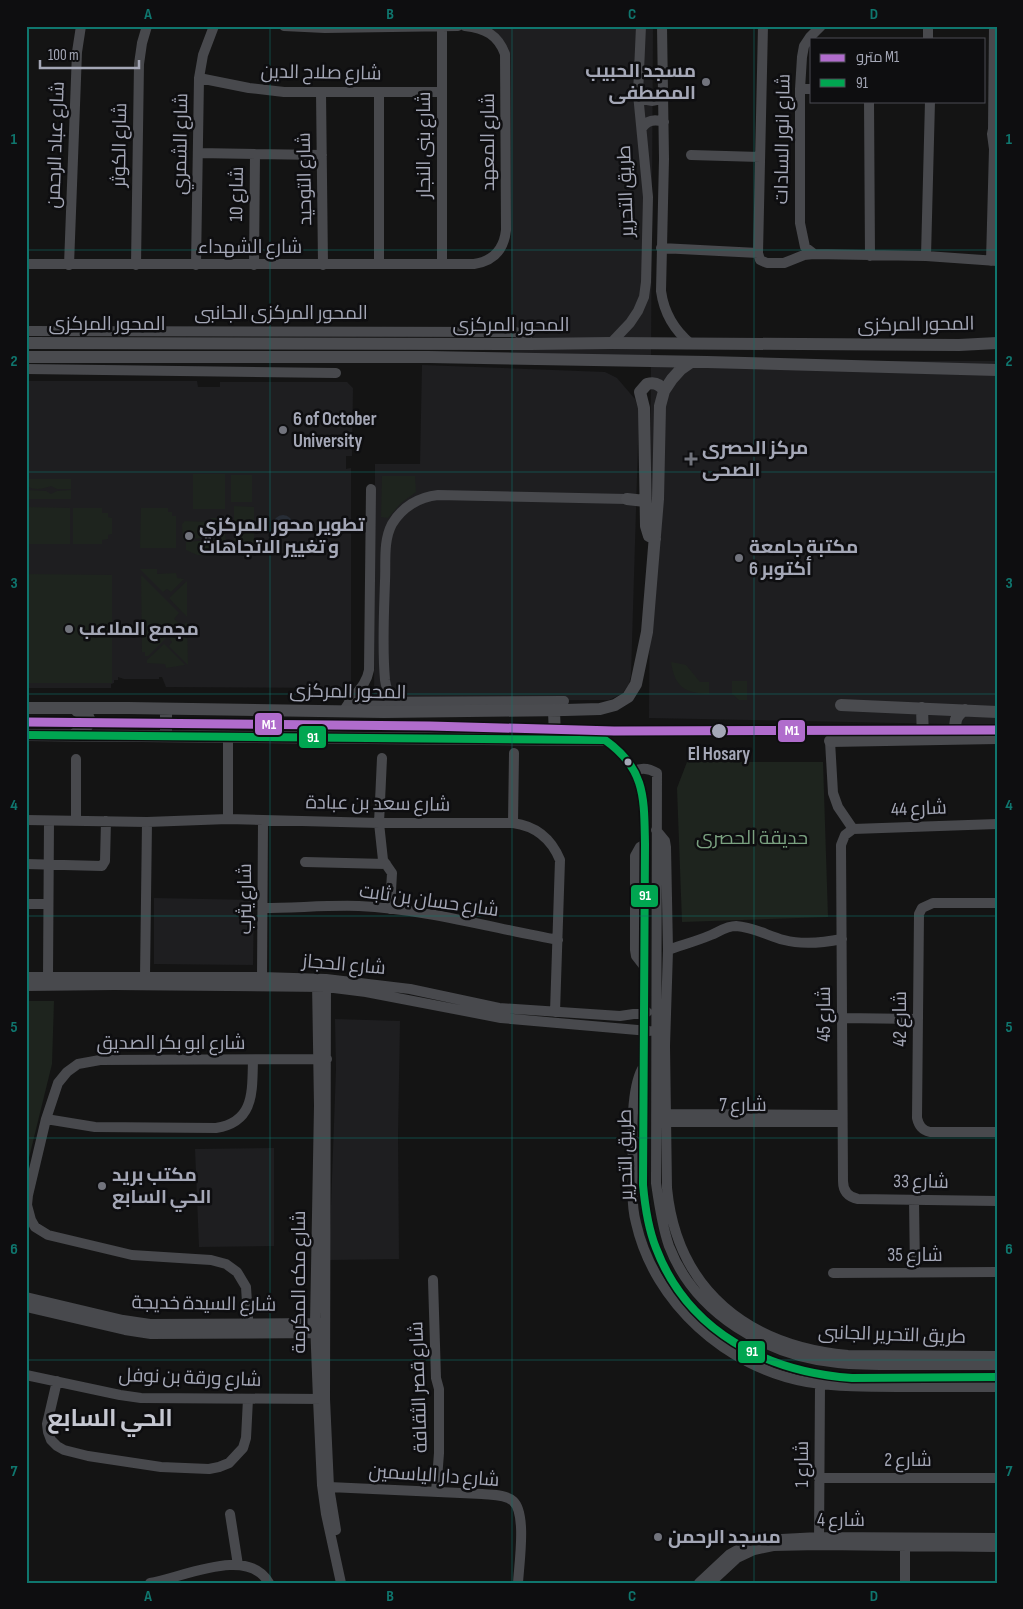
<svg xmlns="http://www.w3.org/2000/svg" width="1023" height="1609" font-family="'Sofia Sans Condensed',Cairo,sans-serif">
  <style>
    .built { fill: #1e1e20 }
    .green { fill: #1e241e }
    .water { fill: #272d36 }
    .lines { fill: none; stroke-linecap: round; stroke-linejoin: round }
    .minor { stroke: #48494d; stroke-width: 10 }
    .major { stroke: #4a4b4f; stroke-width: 12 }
    .bus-1-casing { stroke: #0e0e10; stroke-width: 11 }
    .bus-1 { stroke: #00a651; stroke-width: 8 }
    .metro-1-casing { stroke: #0e0e10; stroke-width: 12 }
    .metro-1 { stroke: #b06ccc; stroke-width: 9 }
    .grid { fill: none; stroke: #0f766e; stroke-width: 1; stroke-opacity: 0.55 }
    .poi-dot { fill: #72747d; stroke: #0e0e10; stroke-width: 2 }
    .stop-dot { fill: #a4a7b6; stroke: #0e0e10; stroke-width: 2 }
    .labels { text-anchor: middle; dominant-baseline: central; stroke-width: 5; stroke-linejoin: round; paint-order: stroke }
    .poi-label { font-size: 19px; font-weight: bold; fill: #a4a7b6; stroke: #0e0e10; text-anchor: start }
    .street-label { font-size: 19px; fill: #a4a7b6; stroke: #0e0e10 }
    .stop-label { font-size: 19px; font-weight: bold; fill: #a4a7b6; stroke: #0e0e10 }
    .park-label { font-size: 19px; fill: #7aa180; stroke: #0e0e10 }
    .district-label { font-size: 24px; font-weight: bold; fill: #c5c7d1; stroke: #0e0e10 }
    .line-badge { stroke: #0e0e10; stroke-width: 2 }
    .badge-label { font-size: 14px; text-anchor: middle; font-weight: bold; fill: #fff }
    .neatline { fill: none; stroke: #0f766e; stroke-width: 2 }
    .grid-label { font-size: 16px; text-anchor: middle; font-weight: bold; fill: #0f766e }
  </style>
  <rect width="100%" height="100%" fill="#141414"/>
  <path class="built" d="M485,26H653L651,361H997V725L649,718L651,362L512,354L509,53Z
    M422,365L605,372L617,378L635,399L639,411L631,675L629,684L622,694L609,700L374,701L375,464H420Z
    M26,381H197L198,387H220V382H347L353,388L352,456H346V469L351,468V682L349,688L166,687L162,677H159V679H124L118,677V680H114V683L111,684V688H26Z
    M154,898L254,900L253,965L154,964Z
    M335,1019L400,1021L398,1136L399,1259L329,1260L336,1069Z
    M274,1148V1246L199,1247L195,1149Z"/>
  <path class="green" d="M193,474H225V509H193Z
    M231,475H252V502H231Z
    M382,476H415L416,492L401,503L388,518L381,517Z
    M27,479H71V489H57L51,486C44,489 32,491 26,485Z
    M26,490L46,491L51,494L57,491L71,490V499H26Z
    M234,506L254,507V543H234Z
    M26,507L70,508V544H26Z
    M73,508H102V513H108V517L112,518V534L108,535V539L102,540V544H73Z
    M141,508H168V512H172V516H176V548H140Z
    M211,518H225L226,556L197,555L186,550V542L211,540Z
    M185,521L209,522V538L183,539L182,524Z
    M140,569H157V574L176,573L177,578L184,579L171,592L167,589L163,592Z
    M26,574L112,575V683H26Z
    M141,575L179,613L174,619L180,624L148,656H145V652H142Z
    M187,581V617L169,598Z
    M187,622L188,665L169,646L172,642L169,638Z
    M164,644L185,665L166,668L165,664L147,663V660Z
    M671,662L686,665L700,682H709V694C684,693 675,687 671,662Z
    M732,681H747V700H739L732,694Z
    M687,762H823L828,917L682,922L677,788Z
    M26,1001H54L52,1064L26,1170Z"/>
  <path class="water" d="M273 525a10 10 0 1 1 20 0a10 10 0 1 1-20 0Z"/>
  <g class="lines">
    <path class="minor" d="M284,26L325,28L458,26
      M662,26L664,159L661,291C664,313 674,330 691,344
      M763,26L758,253L760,260L767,263H784L804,255L814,254L926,256L997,261
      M928,26V39
      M442,27V264
      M199,78L249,88L284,92H442
      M800,89H812
      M321,92L323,265
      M379,92V264
      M638,94C646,102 656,104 663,95
      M869,101L870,256
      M642,128C647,120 655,119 664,122
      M198,153L322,155
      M691,155L760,157
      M661,248L758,253
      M814,254L805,247L800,223V89L802,57L804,46L810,37L821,26
      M926,256L930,101
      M991,261L994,149L992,134L993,129L994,26
      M26,264H474C494,261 504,249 506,230L505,54C498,35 485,28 465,26
      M69,265L77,52L81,26
      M136,265L139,64L142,43L147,26
      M196,265L199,78L203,55L214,26
      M254,265L255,154
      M26,331L516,332L525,336L530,344
      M611,343L630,323L638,311L644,297L646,282L648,197L638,94L641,26
      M26,369L336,373
      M349,702L564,701
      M392,702C389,695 386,688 385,680C382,647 384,613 385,581C386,562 383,541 392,524C402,507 419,497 438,495L627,499
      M344,711C351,696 366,688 369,670L371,489
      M605,740C646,769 644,798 645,844L643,1185C645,1207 648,1228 656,1248C688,1332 767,1372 852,1378L997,1377
      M830,741L833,793L838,807L853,829
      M382,758L379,823L383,860L392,873L390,909
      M634,771C642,767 649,768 657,773L656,1183C659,1204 662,1226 669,1246C695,1314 767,1356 838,1363C858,1365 878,1365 898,1365C931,1365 964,1365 997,1365
      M228,819V736
      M26,820L147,822L228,819L379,823H513C536,826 551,838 560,860L555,1012
      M76,821V759
      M513,823L514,753
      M997,824L853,829L845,835L841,845L843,1181C843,1191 848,1197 858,1199L997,1201
      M656,830L665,841L666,847L668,950L665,1046L667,1188C677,1291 749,1346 848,1355L997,1356
      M305,862L386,864
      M26,864L102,866L105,861L106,821
      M997,903H933L922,908L919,914L917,1118C919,1126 922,1130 930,1132H997
      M26,904H48
      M263,908C295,908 327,905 359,906C425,909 492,928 558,940
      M668,950C682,945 697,941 711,935C720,931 727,926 736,926C754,927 768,936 784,940C803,945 822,943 842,939
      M643,965L636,956L635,950V856L640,847L645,844
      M48,976L49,821
      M26,977H262L326,979L410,989L499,1008L620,1016L647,1012
      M145,977L147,822
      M262,977L263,821
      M326,980L325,1399L329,1487L336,1530
      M317,982L319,1106L315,1323L318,1399L322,1485L326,1514L341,1583
      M26,986L114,985L326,987L366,992L501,1018L649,1031
      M842,1018L918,1019
      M642,1069C629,1094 633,1148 633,1177C632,1193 632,1208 636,1223C654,1303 727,1368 807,1382C837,1387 868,1387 898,1387C931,1387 964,1387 997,1387
      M661,1114L842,1115
      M46,1119L95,1127L216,1128C255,1122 252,1091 253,1060
      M659,1122H842
      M914,1200L915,1272
      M833,1273L997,1272
      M433,1280L436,1378L439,1389V1453L436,1492
      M26,1297L123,1320L150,1324L321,1323
      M26,1307L125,1330L151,1334L322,1333
      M249,1333L246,1287L237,1272L226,1264L211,1260L132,1255L48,1235L35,1227L31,1220L27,1205L28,1195L46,1119L58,1083L67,1072L78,1064L100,1060L327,1059
      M26,1375L120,1395L141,1398L324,1399
      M57,1381L47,1424L48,1432L51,1440L57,1446L64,1450L88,1456L161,1467L209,1469L219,1467L229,1463L243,1448L246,1438L248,1399
      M819,1478H997
      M329,1487L482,1494C492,1495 505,1494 513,1501C527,1513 519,1564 518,1583
      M230,1514L238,1565
      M905,1541V1583
      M819,1543L820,1384
      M150,1583C182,1578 248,1545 269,1583
      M699,1583L730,1554L746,1545L763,1540L819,1537L997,1538
      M710,1583L737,1558L754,1550L773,1546L819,1545L997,1547"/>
    <path class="major" d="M26,343L530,344L611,343L959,345L997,343
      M26,357H429L707,362L997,370
      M627,499L645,501
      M655,539L649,536L646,526L644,408L640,392L647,384C654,382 660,384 664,391
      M841,705L997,712
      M26,708H128L384,712L565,710L600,709L615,705L628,697L636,684L647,632L658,499L660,406L664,391L672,379L681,369L691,362
      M922,708L923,738
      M554,710L555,739
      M965,710C952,717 952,731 966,738
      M26,735L605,740
      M73,735L87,726L90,721L87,714L77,711
      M166,736V709
      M830,741L997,738"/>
    <g class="bus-1-casing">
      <path id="bus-1" d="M26,735L605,740C646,769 644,798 645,844L643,1185C645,1207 648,1228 656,1248C688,1332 767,1372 852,1378L997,1377"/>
    </g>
    <use href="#bus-1" class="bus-1"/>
    <g class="metro-1-casing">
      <path id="metro-1" d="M26,722L430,726L614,731L997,730"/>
    </g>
    <use href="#metro-1" class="metro-1"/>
  </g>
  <path class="grid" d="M270,26V1583M512,26V1583M754,26V1583M26,250H997M26,472H997M26,694H997M26,916H997M26,1138H997M26,1360H997"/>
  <g class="poi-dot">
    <circle cx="706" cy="82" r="5"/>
    <circle cx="283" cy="430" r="5"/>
    <path d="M688.5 451.5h5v5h5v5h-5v5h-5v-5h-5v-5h5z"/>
    <circle cx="189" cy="536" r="5"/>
    <circle cx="739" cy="558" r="5"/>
    <circle cx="69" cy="629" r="5"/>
    <circle cx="102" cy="1186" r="5"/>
    <circle cx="658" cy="1537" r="5"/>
  </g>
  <g class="stop-dot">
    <circle cx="719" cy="731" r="8"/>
    <circle cx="628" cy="762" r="4.5"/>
  </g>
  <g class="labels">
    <g class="poi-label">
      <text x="696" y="71" text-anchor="end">مسجد الحبيب<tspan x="696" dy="22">المصطفى</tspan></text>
      <text x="293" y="419">6 of October<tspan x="293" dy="22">University</tspan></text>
      <text x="702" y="448">مركز الحصرى<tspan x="702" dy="22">الصحى</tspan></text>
      <text x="199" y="525">تطوير محور المركزي<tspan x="199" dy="22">و تغيير الاتجاهات</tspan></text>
      <text x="749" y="547">مكتبة جامعة<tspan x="749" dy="22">6 أكتوبر</tspan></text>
      <text x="79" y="629">مجمع الملاعب</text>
      <text x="112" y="1175">مكتب بريد<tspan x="112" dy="22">الحي السابع</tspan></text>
      <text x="668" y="1537">مسجد الرحمن</text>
    </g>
    <g class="street-label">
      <text transform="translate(321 73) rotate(1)">شارع صلاح الدين</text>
      <text transform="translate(783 139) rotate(-89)">شارع انور السادات</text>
      <text transform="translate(488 142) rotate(-90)">شارع المعهد</text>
      <text transform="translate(181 144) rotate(-89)">شارع الشمري</text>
      <text transform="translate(56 145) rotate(-88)">شارع عباد الرحمن</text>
      <text transform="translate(120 145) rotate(-89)">شارع الكوثر</text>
      <text transform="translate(424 145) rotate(-90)">شارع بنى النجار</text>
      <text transform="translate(305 179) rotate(-91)">شارع التوحيد</text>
      <text transform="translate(626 191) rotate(-92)">طريق التحرير</text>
      <text transform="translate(237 194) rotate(-89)">شارع 10</text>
      <text x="250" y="247">شارع الشهداء</text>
      <text x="281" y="313">المحور المركزى الجانبى</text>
      <text x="107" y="324">المحور المركزى</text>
      <text x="511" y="325">المحور المركزى</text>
      <text transform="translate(916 325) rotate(-1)">المحور المركزى</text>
      <text transform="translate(348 692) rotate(1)">المحور المركزى</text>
      <text transform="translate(378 804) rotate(1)">شارع سعد بن عبادة</text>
      <text transform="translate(919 809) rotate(-2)">شارع 44</text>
      <text transform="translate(245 899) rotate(-90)">شارع يثرب</text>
      <text transform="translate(429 901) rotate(8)">شارع حسان بن ثابت</text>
      <text transform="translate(344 965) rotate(5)">شارع الحجاز</text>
      <text transform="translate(824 1014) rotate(-90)">شارع 45</text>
      <text transform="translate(900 1019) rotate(-90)">شارع 42</text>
      <text x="171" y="1043">شارع ابو بكر الصديق</text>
      <text x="743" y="1105">شارع 7</text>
      <text transform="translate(626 1155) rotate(-91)">طريق التحرير</text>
      <text transform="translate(921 1182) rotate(1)">شارع 33</text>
      <text x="915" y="1255">شارع 35</text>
      <text transform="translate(299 1282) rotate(-90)">شارع مكه المكرمة</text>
      <text transform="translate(204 1304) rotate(1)">شارع السيدة خديجة</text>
      <text transform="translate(892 1335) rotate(2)">طريق التحرير الجانبى</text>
      <text transform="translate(190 1378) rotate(2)">شارع ورقة بن نوفل</text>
      <text transform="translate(419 1387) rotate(-92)">شارع قصر الثقافة</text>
      <text x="908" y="1460">شارع 2</text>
      <text transform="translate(802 1464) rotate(-90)">شارع 1</text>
      <text transform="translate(434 1476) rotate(4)">شارع دار الياسمين</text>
      <text x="841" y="1520">شارع 4</text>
    </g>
    <g class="stop-label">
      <text x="719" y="754">El Hosary</text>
    </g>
    <g class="park-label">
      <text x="752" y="838">حديقة الحصرى</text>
    </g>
    <g class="district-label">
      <text x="110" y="1418">الحي السابع</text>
    </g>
  </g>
  <g class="line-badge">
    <rect x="254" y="712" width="29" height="24" rx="5" fill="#b06ccc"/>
    <rect x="777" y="719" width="29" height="24" rx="5" fill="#b06ccc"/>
    <rect x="298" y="725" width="29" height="24" rx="5" fill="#00a651"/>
    <rect x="630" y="884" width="29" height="24" rx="5" fill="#00a651"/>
    <rect x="737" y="1340" width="29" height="24" rx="5" fill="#00a651"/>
  </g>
  <g class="badge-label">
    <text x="269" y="729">M1</text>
    <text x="792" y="735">M1</text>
    <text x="313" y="742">91</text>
    <text x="645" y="900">91</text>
    <text x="752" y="1356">91</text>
  </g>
  <rect width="1023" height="1609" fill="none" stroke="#0e0e10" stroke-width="55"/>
  <rect x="810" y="38" width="175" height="65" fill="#0e0e10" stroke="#4a4b52"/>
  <rect x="820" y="54" width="25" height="8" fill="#b06ccc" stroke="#4a4b52"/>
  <text x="856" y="62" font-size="15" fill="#a4a7b6">مترو M1</text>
  <rect x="820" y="79" width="25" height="8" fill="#00a651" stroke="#4a4b52"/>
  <text x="856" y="88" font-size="15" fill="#a4a7b6">91</text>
  <path d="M40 60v8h99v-8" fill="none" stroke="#a4a7b6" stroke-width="2.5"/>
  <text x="48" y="60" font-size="15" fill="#a4a7b6" stroke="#0e0e10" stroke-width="4" paint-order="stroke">100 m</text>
  <rect x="28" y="28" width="968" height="1554" class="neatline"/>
  <g class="grid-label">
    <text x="148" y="19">A</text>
    <text x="390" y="19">B</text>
    <text x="632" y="19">C</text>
    <text x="874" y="19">D</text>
    <text x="14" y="144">1</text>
    <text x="1009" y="144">1</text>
    <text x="14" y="366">2</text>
    <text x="1009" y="366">2</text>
    <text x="14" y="588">3</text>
    <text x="1009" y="588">3</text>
    <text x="14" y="810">4</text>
    <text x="1009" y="810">4</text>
    <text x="14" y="1032">5</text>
    <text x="1009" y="1032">5</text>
    <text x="14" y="1254">6</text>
    <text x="1009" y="1254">6</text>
    <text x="14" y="1476">7</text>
    <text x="1009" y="1476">7</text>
    <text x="148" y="1601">A</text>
    <text x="390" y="1601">B</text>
    <text x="632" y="1601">C</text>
    <text x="874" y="1601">D</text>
  </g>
</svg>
